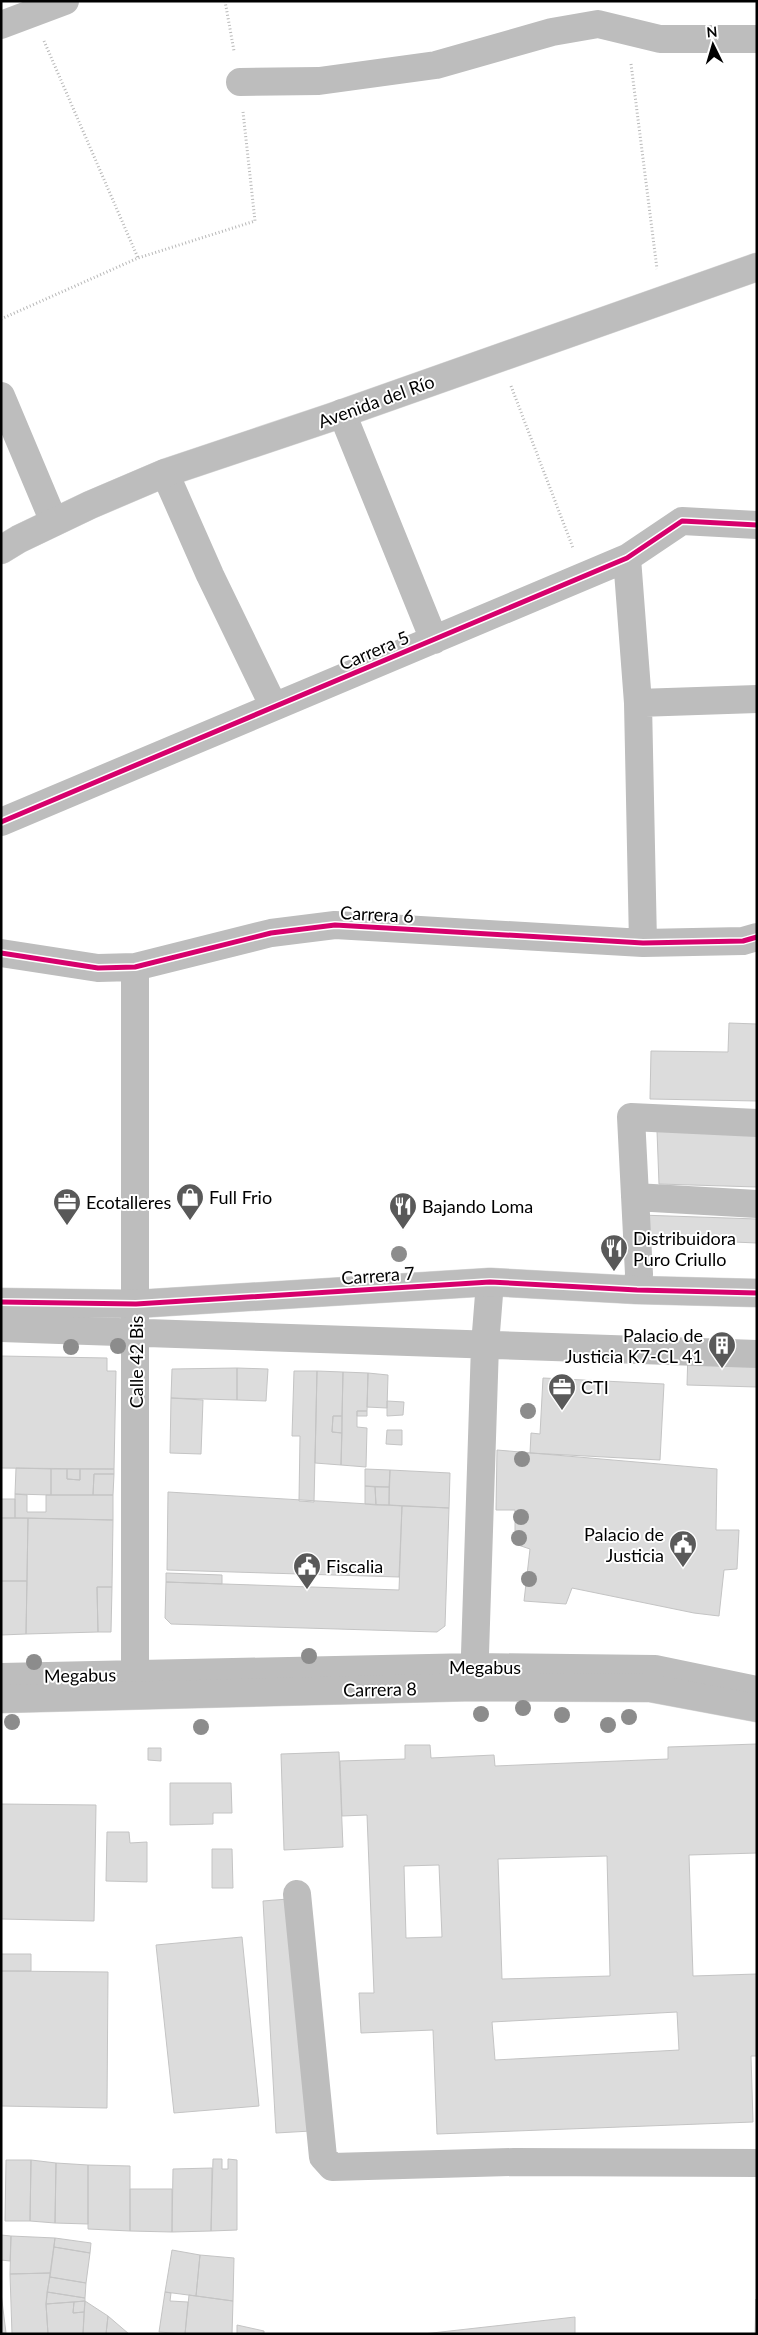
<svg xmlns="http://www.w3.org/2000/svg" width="758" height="2335" font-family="Lato,sans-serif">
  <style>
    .building { fill: #dcdcdc; stroke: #c4c4c4; fill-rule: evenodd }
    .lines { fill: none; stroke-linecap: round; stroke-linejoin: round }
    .major-casing { stroke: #dbdbdb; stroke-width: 29 }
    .path { stroke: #b8b8b8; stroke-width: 3; stroke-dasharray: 1 2.5; stroke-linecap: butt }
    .minor { stroke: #bdbdbd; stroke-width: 28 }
    .major { stroke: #bdbdbd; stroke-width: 28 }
    .cycleway-casing { stroke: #fff; stroke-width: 8 }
    .cycleway { stroke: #d6006c; stroke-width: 5 }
    .tree { fill: #8c8c8c }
    .labels { text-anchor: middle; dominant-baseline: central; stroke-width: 4; stroke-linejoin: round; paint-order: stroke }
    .street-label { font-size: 18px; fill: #000; stroke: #fff }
    .poi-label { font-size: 18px; fill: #000; stroke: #fff; text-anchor: start }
  </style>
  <rect width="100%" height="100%" fill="#fff"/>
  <path class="building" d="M729,1023L757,1024V1101L650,1099L651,1051L728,1052Z
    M657,1131L757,1133V1187L659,1184Z
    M640,1215L757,1219V1243L641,1238Z
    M688,1352L757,1354V1387L687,1385Z
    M1,1356L107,1358V1371H116L114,1469L1,1468Z
    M237,1368V1400L171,1398L172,1369Z
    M237,1368L268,1369L266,1401L237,1400Z
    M294,1371H317L314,1502L299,1501L300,1436H292Z
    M317,1371L343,1372L342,1416H333L332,1432L342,1433L341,1465L315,1463Z
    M343,1372L368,1373L367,1411H357V1427L367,1428L366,1467L341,1465Z
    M368,1373L388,1375L387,1408L367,1407Z
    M543,1378L664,1384L660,1460L530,1453L531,1433L540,1434Z
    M171,1398L203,1400L201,1454L170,1453Z
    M387,1401L404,1402L403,1415L387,1416Z
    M357,1411H367V1416H357Z
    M333,1416H342V1433L332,1432Z
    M387,1430H402V1445L386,1444Z
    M497,1450L717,1469L716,1530H739L737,1569L724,1570L719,1616L694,1613L572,1588L566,1604L524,1601L530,1549L515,1544V1510H496Z
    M16,1468L51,1469V1495L15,1494Z
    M51,1469H67V1479L80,1480V1469H114V1474H94L93,1495H51Z
    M67,1469H80V1480L67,1479Z
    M365,1469L390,1470L389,1487L365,1486Z
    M390,1470L450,1473L449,1508L389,1505Z
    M94,1474H114L113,1495H93Z
    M365,1486L375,1487L376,1505L365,1504Z
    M375,1487H389V1505H376Z
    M168,1492L402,1506L399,1577L167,1570Z
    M15,1494L27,1495V1512H46V1495H113V1520L15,1518Z
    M1,1499H15V1518H1Z
    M402,1506L449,1508L445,1626L437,1632L171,1624L165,1618L166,1582L399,1590Z
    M1,1518H28L27,1581H1Z
    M28,1518L113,1520L112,1587H97L98,1632L26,1634Z
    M166,1573L222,1575V1584L166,1582Z
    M1,1581H27L26,1634L1,1635Z
    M97,1587H112L111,1632H98Z
    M757,1744V1853L689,1855L693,1976L757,1974V2056H751L753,2122L437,2134L433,2030L361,2033L359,1993H374L367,1815L342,1816L340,1761L405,1759V1745H430L431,1758L494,1755L495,1766L668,1759V1747ZM607,1856L610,1976L502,1979L498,1859ZM439,1865L442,1937L406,1938L404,1866ZM677,2012L679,2050L495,2060L492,2022Z
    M148,1748H161V1761L148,1760Z
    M339,1752L343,1847L284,1850L281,1754Z
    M170,1783H231L232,1813H213V1824L170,1825Z
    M1,1804L96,1805L94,1921L1,1919Z
    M107,1832H129L130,1843L147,1842V1882L106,1881Z
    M212,1849H232L233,1888H212Z
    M288,1899L311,2131L276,2133L263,1901Z
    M242,1937L259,2106L174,2113L156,1945Z
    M1,1954H31V1971H1Z
    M1,1971L108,1972L107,2108L1,2106Z
    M213,2159H222V2169H228V2159L237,2160V2230L211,2231Z
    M6,2160H31L30,2221H5Z
    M31,2160L56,2163L55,2223L30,2221Z
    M56,2163L88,2165V2224L55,2223Z
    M88,2165L130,2166V2231L88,2229Z
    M212,2168L211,2231L172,2232L173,2169Z
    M130,2189H172V2232L130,2231Z
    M1,2235L11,2236L10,2261L1,2260Z
    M11,2236L55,2238L50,2273L10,2274Z
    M55,2238L91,2243L90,2253L54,2247Z
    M54,2247L90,2253L86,2283L50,2277Z
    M172,2250L200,2255L196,2296L165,2292Z
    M200,2255L234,2258L233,2301L196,2296Z
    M50,2273L46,2304L48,2334H12L10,2274Z
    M50,2277L86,2283L85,2298L47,2292Z
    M47,2292L85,2298V2301L46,2304Z
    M165,2292L171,2293L170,2301L188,2302L185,2334L159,2332Z
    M1,2293L6,2333L1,2332Z
    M189,2295L233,2301L232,2334H185Z
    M756,2299L757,2334H755Z
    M85,2301L84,2312L73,2313L74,2302Z
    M85,2301L108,2316L106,2334H83Z
    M74,2302L73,2313L84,2312L83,2334H48L46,2304Z
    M108,2316L129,2334H106Z
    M575,2317V2334H423Z
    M237,2325L264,2331V2334H237Z"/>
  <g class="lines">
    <g class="major-casing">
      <path id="major" d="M1,550L19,539L90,505L165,473L332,417L757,267
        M1,1302L136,1304L490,1282L637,1290L757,1293
        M1,1699L474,1687L650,1688L757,1708"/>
    </g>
    <path class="path" d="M225,1L234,51
      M44,41L138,258
      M631,64L657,269
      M1,319L138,258L255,221L243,112
      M511,386L573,548"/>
    <path class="minor" d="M1,25L65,1
      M240,82L319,81L436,65L552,32L598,24L660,39H757
      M1,396L54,522
      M342,413L434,640
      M165,473L210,575L274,707
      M627,558L638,703L643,943
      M638,703L757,699
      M1,822L627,558L682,521L757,525
      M1,953L98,968L135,967L271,933L335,925L643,943L743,941L757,937
      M135,967V1674L138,1693
      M635,1197L757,1204
      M637,1290L639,1274L631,1117L757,1123
      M1,1328L757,1354
      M1,1677L475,1667L655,1669L757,1690
      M474,1685L485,1345L490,1282
      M297,1894L323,2157L332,2167L514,2162L757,2163"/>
    <use href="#major" class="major"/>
    <g class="cycleway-casing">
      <path id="cycleway" d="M1,822L627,558L682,521L757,525
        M1,953L98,968L135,967L271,933L335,925L643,943L743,941L757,937
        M1,1302L136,1304L490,1282L637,1290L757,1293"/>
    </g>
    <use href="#cycleway" class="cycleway"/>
  </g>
  <g class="tree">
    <circle cx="399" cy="1254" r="8"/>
    <circle cx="118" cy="1346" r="8"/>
    <circle cx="71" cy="1347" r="8"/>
    <circle cx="528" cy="1411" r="8"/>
    <circle cx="522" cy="1459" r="8"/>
    <circle cx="521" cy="1517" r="8"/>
    <circle cx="519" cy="1538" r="8"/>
    <circle cx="529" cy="1579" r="8"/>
    <circle cx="309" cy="1656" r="8"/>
    <circle cx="34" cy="1662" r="8"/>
    <circle cx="523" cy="1708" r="8"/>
    <circle cx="481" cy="1714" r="8"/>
    <circle cx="562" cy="1715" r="8"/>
    <circle cx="629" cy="1717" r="8"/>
    <circle cx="12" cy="1722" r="8"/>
    <circle cx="608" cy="1725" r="8"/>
    <circle cx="201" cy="1727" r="8"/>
  </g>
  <defs>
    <g id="shop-pin" transform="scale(1.4375)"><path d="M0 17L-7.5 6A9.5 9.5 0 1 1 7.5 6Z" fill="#595959" stroke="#fff"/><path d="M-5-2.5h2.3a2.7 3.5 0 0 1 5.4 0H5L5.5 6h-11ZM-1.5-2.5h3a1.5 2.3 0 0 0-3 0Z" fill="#fff"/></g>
    <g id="office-pin" transform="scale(1.4375)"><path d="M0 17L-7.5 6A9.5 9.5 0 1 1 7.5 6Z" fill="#595959" stroke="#fff"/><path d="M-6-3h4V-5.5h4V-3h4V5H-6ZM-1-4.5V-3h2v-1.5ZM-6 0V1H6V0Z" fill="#fff"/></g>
    <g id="restaurant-pin" transform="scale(1.4375)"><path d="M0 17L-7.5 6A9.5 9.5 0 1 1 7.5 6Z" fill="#595959" stroke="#fff"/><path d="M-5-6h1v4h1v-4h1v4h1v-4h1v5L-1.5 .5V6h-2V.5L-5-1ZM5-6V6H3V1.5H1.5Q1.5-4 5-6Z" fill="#fff"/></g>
    <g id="building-pin" transform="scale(1.4375)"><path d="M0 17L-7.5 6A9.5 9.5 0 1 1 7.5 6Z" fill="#595959" stroke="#fff"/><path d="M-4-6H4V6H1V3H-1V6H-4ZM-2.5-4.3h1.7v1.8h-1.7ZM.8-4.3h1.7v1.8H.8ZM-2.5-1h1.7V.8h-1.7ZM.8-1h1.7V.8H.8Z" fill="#fff"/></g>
    <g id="civic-pin" transform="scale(1.4375)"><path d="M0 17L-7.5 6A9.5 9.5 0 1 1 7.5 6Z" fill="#595959" stroke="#fff"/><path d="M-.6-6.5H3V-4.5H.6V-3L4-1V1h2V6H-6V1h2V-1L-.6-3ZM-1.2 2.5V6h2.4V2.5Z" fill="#fff"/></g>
  </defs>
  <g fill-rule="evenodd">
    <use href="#shop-pin" x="190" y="1197"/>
    <use href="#office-pin" x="67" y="1202"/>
    <use href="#restaurant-pin" x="403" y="1206"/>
    <use href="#restaurant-pin" x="614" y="1248"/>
    <use href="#building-pin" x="722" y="1345"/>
    <use href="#office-pin" x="562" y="1387"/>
    <use href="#civic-pin" x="683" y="1544"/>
    <use href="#civic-pin" x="307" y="1566"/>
  </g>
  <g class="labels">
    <g class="street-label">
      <text transform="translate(376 401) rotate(-20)">Avenida del Río</text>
      <text transform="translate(374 650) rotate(-23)">Carrera 5</text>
      <text transform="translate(377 914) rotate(3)">Carrera 6</text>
      <text transform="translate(378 1275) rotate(-4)">Carrera 7</text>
      <text transform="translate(136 1362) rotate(-90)">Calle 42 Bis</text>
      <text x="485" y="1667">Megabus</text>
      <text transform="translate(80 1675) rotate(-1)">Megabus</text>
      <text transform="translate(380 1689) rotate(-1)">Carrera 8</text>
    </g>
    <g class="poi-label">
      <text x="209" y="1197">Full Frio</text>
      <text x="86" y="1202">Ecotalleres</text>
      <text x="422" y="1206">Bajando Loma</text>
      <text x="633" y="1238">Distribuidora<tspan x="633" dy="21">Puro Criullo</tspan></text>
      <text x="703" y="1335" text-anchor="end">Palacio de<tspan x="703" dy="21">Justicia K7-CL 41</tspan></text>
      <text x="581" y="1387">CTI</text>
      <text x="664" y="1534" text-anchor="end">Palacio de<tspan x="664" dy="21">Justicia</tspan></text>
      <text x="326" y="1566">Fiscalia</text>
    </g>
  </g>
  <rect width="758" height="2335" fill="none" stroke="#000000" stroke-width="5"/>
  <g transform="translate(713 45) rotate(355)" stroke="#ffffff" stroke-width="4" paint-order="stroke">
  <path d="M0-4L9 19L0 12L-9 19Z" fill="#000000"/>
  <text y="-8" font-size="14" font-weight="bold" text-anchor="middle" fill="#000000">N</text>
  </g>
</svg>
